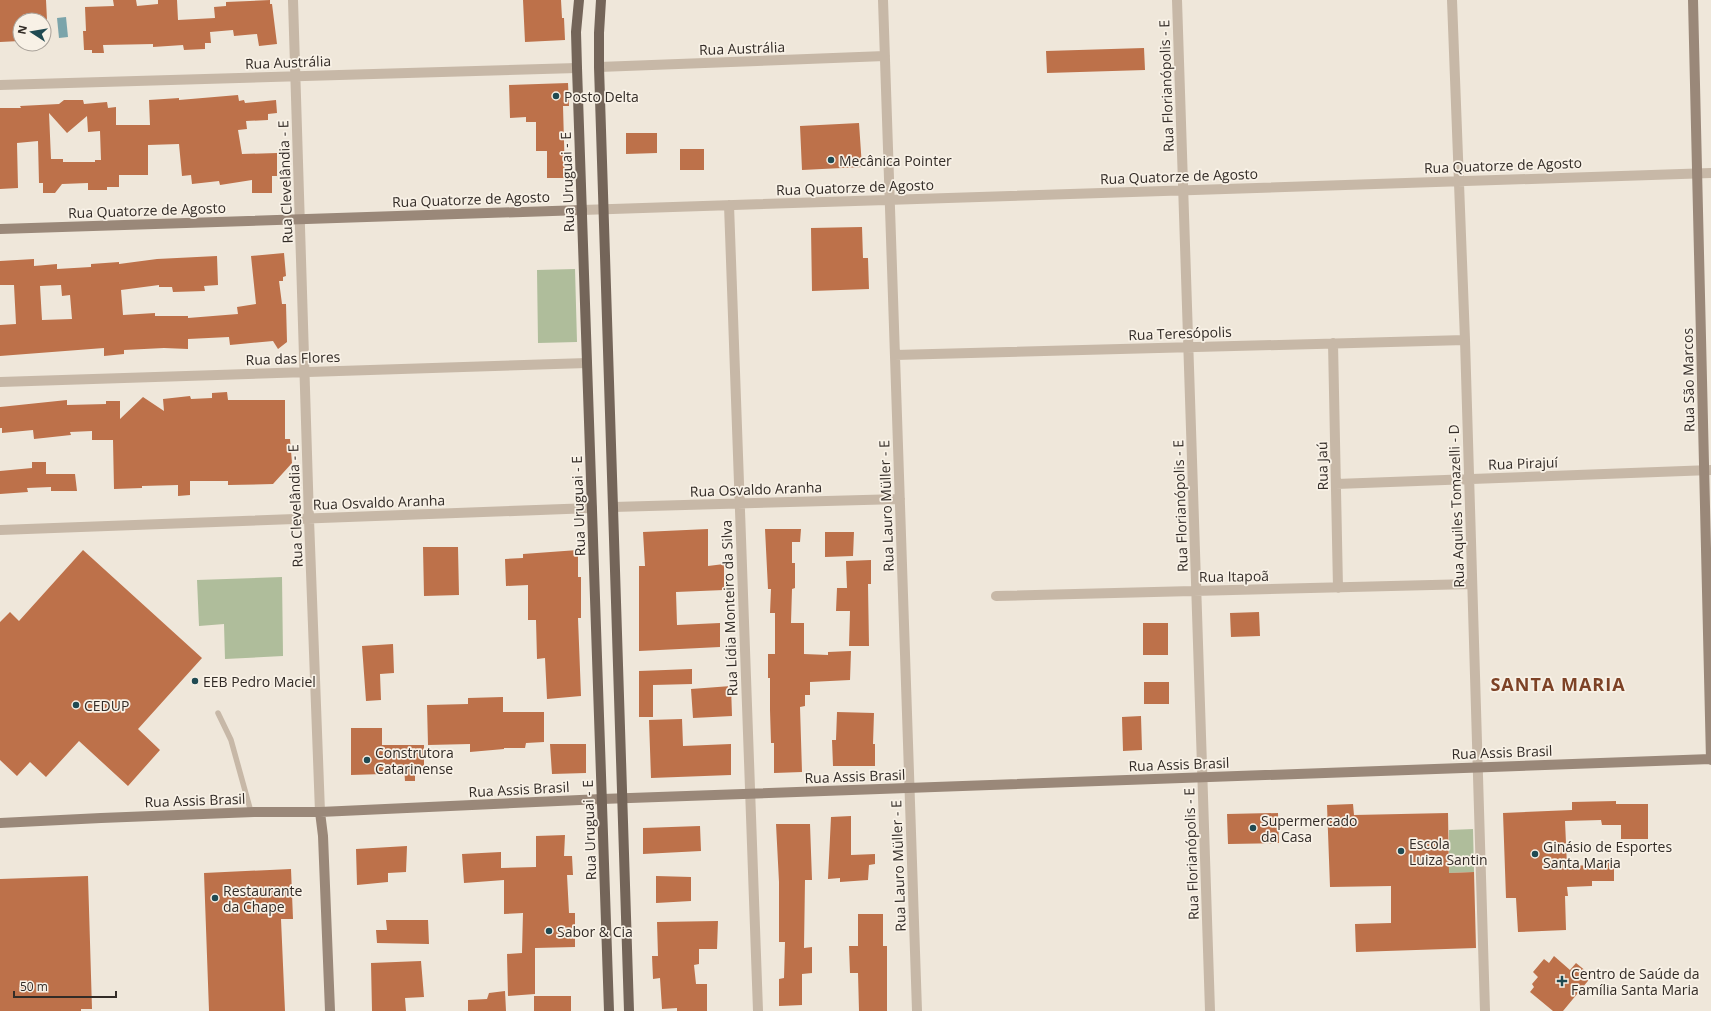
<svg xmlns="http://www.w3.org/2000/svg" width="1711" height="1011" font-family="'Open Sans',sans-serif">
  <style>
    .green { fill: #afbd9b }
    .water { fill: #7ba4aa }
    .building { fill: #bd714a; fill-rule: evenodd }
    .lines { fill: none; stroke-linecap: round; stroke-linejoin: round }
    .lane { stroke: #c7b8a7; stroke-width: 5.5 }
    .street { stroke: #c7b8a7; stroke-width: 10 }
    .secondary { stroke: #9a8879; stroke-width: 10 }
    .primary { stroke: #746559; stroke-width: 10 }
    .poi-dot { fill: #204a52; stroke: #f8f1e6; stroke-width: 1.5 }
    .labels { text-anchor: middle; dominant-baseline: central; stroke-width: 3.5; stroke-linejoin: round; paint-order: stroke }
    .street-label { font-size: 14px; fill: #332c27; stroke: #f8f1e6 }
    .poi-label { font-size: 14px; fill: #332c27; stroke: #f8f1e6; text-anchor: start }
    .district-label { font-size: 18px; font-weight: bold; letter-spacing: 1px; fill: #7d4226; stroke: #f8f1e6 }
  </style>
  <rect width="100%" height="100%" fill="#efe7da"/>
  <path class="green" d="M575,269L577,342L538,343L537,270Z
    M282,577L283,656L225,659L224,624L199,626L197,580Z
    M1473,829L1474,872L1449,873V830Z"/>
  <path class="water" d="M66,17L68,37L59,38L57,18Z"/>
  <path class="building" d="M0,0H46L47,20H20V41L0,42Z
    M113,0H136L137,6L158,4V0H177L178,20L215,18L214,7L226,6V2L270,0V4H272L277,44L259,46L257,34L234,36L233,30L210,32L211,43H205V49L184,50L183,45L153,47V44L103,45L104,53H92V50H84L83,31H86L85,7L114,6Z
    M523,0H561L562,18H564L565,40L525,42Z
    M1144,48L1145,70L1047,73L1046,51Z
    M568,83L569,106H563L565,178H547V151H536V122H526V117L510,118L509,85Z
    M238,95L239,101L244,100L245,103L276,100L277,113L268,114V120L246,121L247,129L238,130L242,154L277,153V176H272V193H252V180L220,185L219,181L192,184L191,175L182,176L179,144L148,145V175H119V187H107V190H88V183L62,184L55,193H43V183H39L38,141L17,143L18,188L0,189V108H21L20,106L59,104L64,100H83L84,104L107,102L108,108L116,107V125H150L149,100L179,98V100ZM49,113L67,133L87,116L88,132L100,131L101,160H95V162H63V159H51Z
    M859,123L862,167L802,170L800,126Z
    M626,133H657V153L626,154Z
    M680,149H704V170H680Z
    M862,227L863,258H868L869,289L812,291L811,228Z
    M284,253L286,276L283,277V281H279L282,304H286L287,342L278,349L273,341L230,345L229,337L188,339V349L164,348L124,350V354L104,356V348L0,356V325L16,324L14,285H0V261L34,259V266L57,264V269L91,267V264L119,262V264L157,259L217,256L218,285L204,286L205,291L173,292L172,287H159V285L121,290L123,315L155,313V316H188V318L238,314L237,307L256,304L251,256ZM61,285L62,296L70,295L72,319L42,320L40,286Z
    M227,392L228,400H285V439H290L292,463L273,484L228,485V481H190V495L178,496V485L142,486V488L114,489L113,440H92V431L70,432L71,435L34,439L33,430L2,433V428H0V407L67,400V405L106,404V401H120V419L143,397L164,411L163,399L190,396L191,399L212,398V393Z
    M32,462H46V474H75L77,491H51V487L27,488L28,492L0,494V471L32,468Z
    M708,529V566L724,564V590L676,592L677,625L720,623V647L639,651V566H645L643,532Z
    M765,529H801L800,542H792V563H795V588L792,589L791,623H804V654L828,655V652L851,651L850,680L810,682V695H805V706L800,707L802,772L774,773V743H771L770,710V678H768V654H775V613H770L771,589H768Z
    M825,532H854L853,556L825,557Z
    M423,547H458L459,595L424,596Z
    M83,550L202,658L138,729L160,750L128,786L79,741L46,777L30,762L17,776L0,760V622L10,612L19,621Z
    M578,550V577H581V618H578L581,696L547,699L545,658L537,659L536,620H528V585L506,586L505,559L523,558V554Z
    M871,560V584H868L869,646H849L850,611H836L837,588H847L846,561Z
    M1259,612L1260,636L1231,637L1230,613Z
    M1143,623H1168V655H1143Z
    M393,644L394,673L380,674L381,700L366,701L362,646Z
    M692,669V684L653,685V717H639V671Z
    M1144,682H1169V704H1144Z
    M731,686L732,716L693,718L691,689Z
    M503,697V712H544V742L526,743L525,748H504V749L470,752V744L428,745L427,705L468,704V698Z
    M837,712L874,713L873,744H875V766H833L832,740H836Z
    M1141,716L1142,750L1123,751L1122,717Z
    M682,719L683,746L731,744V775L651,778L649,720Z
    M351,728H382V745H424V766H415V781H405L404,767L383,769V774L351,775Z
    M550,744H586V773L552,774Z
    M1616,801V804H1648V839H1621V825H1602L1601,820L1565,821L1567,866L1594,865V863L1614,862V881H1592V886L1567,887L1568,896H1565L1566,930L1518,932L1516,898H1506L1503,813L1572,810V802Z
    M1353,804L1354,815L1448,813L1449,873L1474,872L1476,948L1356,952L1355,924L1391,923V886L1330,887L1327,805Z
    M1278,813L1279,843L1228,844L1227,814Z
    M851,816V855L875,854V864L869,865L868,880L840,882V878L828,879L831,817Z
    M776,824H810L812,880H805L804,948L812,947V973L802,974V1005L779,1006V979L784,978L785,942H779V882Z
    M700,826L701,851L643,854V828Z
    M565,835L564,856H572L573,875H567L569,913H575V947L535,948V994L508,996L507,954L522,953L523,913L504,914V880L464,883L462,854L501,852V868L536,867V836Z
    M407,846L406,872L388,873V882L357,885L356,849Z
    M291,869L293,919H281L285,1011H209L204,873Z
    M88,876L92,1009H81V1011H0V879Z
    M656,876L691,877V901L656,903Z
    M858,914H883V946H887V1011H859L858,973H850L849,946H858Z
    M386,920H428L429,944L377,943L376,930H387Z
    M718,921L717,949H699V964L694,965L696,984H707V1011H677V1008L662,1009L660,978L653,979L652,956H658L657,922Z
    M1554,956L1570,970L1576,963L1592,976L1563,1011H1553L1530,992L1534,987L1532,984L1538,977L1533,972L1544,959L1549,963Z
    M421,961L424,997L405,998L406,1011H372L371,963Z
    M505,991L506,1011H468V1000L487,999L489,993Z
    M534,996H571V1011H534Z"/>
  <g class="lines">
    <path class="lane" d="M218,713L231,740L251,812"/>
    <path class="street" d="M293,0L309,519L320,812
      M883,0L917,1011
      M1177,0L1210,1011
      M1452,0L1465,340L1485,1011
      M599,67L885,56
      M0,85L577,68
      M729,205L758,1011
      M582,210L1711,173
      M1333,343L1338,588
      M895,355L1465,340
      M0,382L587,363
      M1336,484L1711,470
      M613,507L900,499
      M0,530L592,508
      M996,596L1472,584"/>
    <path class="secondary" d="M1693,0L1711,760
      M0,229L582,210
      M320,812L323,836L330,1011
      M0,823L101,818L254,812H320L602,799L1711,759"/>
    <path class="primary" d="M579,0L576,32L577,68L609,1011
      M601,0L599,33V67L629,1011"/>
  </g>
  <g class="poi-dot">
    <circle cx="556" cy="96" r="4"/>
    <circle cx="831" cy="160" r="4"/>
    <circle cx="195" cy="681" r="4"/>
    <circle cx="76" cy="705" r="4"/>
    <circle cx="367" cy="760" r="4"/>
    <circle cx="1253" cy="828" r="4"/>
    <circle cx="1401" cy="851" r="4"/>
    <circle cx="1535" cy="854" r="4"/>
    <circle cx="215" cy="898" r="4"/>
    <circle cx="549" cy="931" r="4"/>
    <path d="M1560 975h4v4h4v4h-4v4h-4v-4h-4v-4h4z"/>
  </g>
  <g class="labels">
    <g class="street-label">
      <text transform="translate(742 48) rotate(-2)">Rua Austrália</text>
      <text transform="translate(288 62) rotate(-2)">Rua Austrália</text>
      <text transform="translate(1166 86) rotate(-92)">Rua Florianópolis - E</text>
      <text transform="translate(1503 165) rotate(-2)">Rua Quatorze de Agosto</text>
      <text transform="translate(1179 176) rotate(-2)">Rua Quatorze de Agosto</text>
      <text transform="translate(285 182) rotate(-92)">Rua Clevelândia - E</text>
      <text transform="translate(567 182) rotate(-92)">Rua Uruguai - E</text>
      <text transform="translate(855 187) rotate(-2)">Rua Quatorze de Agosto</text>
      <text transform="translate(471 199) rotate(-2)">Rua Quatorze de Agosto</text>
      <text transform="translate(147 210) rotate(-2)">Rua Quatorze de Agosto</text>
      <text transform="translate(1180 333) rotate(-2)">Rua Teresópolis</text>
      <text transform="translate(293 358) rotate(-2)">Rua das Flores</text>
      <text transform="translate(1688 380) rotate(-91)">Rua São Marcos</text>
      <text transform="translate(1523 463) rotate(-2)">Rua Pirajuí</text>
      <text transform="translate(1322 466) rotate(-91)">Rua Jaú</text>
      <text transform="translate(756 489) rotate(-2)">Rua Osvaldo Aranha</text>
      <text transform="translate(379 502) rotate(-2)">Rua Osvaldo Aranha</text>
      <text transform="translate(295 506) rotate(-92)">Rua Clevelândia - E</text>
      <text transform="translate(578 506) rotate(-92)">Rua Uruguai - E</text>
      <text transform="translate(886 506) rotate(-92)">Rua Lauro Müller - E</text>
      <text transform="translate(1180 506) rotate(-92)">Rua Florianópolis - E</text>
      <text transform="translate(1456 506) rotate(-92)">Rua Aquiles Tomazelli - D</text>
      <text transform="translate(1234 576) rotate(-1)">Rua Itapoã</text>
      <text transform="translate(729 608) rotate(-92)">Rua Lídia Monteiro da Silva</text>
      <text transform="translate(1502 752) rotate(-2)">Rua Assis Brasil</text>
      <text transform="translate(1179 764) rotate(-2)">Rua Assis Brasil</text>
      <text transform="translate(855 776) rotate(-2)">Rua Assis Brasil</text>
      <text transform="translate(519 789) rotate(-3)">Rua Assis Brasil</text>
      <text transform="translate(195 800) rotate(-2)">Rua Assis Brasil</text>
      <text transform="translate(589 830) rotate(-92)">Rua Uruguai - E</text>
      <text transform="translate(1191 854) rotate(-92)">Rua Florianópolis - E</text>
      <text transform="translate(898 866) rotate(-92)">Rua Lauro Müller - E</text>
    </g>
    <g class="poi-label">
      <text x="564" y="96">Posto Delta</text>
      <text x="839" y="160">Mecânica Pointer</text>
      <text x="203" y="681">EEB Pedro Maciel</text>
      <text x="84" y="705">CEDUP</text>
      <text x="375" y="752">Construtora<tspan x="375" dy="16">Catarinense</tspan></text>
      <text x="1261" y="820">Supermercado<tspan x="1261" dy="16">da Casa</tspan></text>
      <text x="1409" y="843">Escola<tspan x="1409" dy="16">Luiza Santin</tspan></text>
      <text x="1543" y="846">Ginásio de Esportes<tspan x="1543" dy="16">Santa Maria</tspan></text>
      <text x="223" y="890">Restaurante<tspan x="223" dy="16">da Chape</tspan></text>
      <text x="557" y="931">Sabor &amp; Cia</text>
      <text x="1571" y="973">Centro de Saúde da<tspan x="1571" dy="16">Família Santa Maria</tspan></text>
    </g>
    <g class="district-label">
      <text x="1558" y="684">SANTA MARIA</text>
    </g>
  </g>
  <g transform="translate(32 32) rotate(282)"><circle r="19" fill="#f8f1e6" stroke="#a9a29a"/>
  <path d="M0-3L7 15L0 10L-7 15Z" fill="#204a52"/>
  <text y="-6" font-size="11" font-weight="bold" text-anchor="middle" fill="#332c27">N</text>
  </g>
  <path d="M14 991v6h102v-6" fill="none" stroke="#332c27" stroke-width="2"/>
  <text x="20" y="991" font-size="12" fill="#332c27" stroke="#f8f1e6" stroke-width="3" paint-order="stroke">50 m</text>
</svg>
